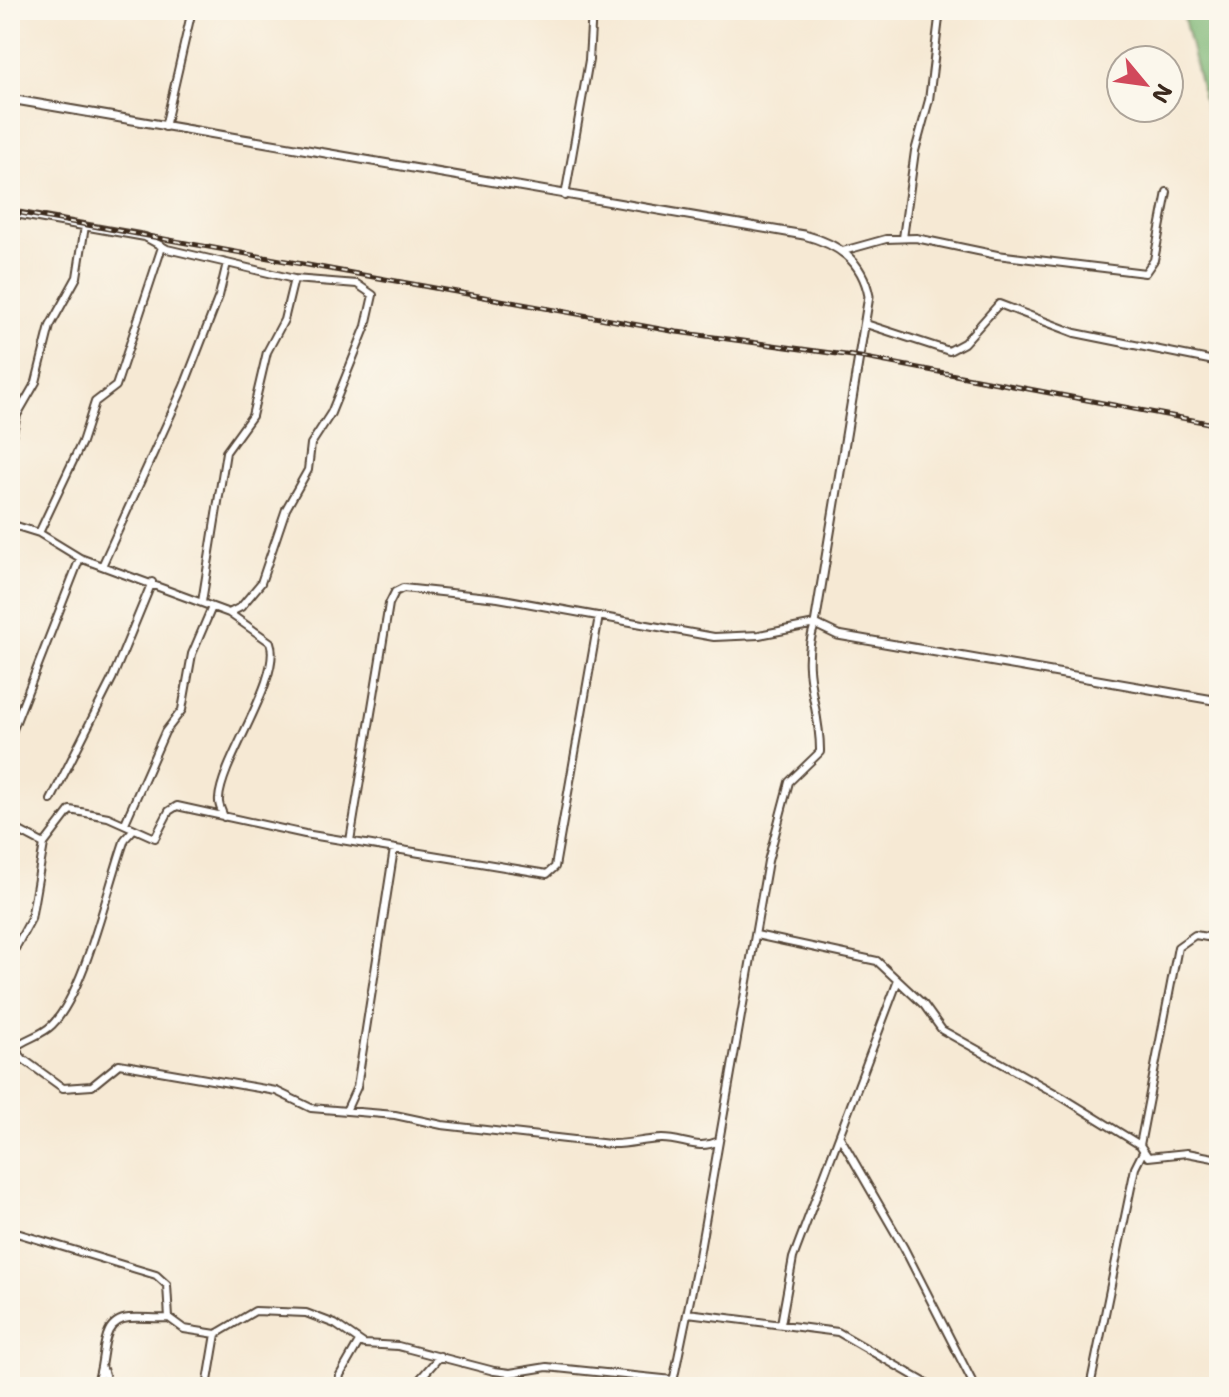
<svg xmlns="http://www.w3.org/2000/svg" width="1229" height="1397" font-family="'Shantell Sans',sans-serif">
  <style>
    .forest { fill: #7cb573; stroke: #5c7048; stroke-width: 2 }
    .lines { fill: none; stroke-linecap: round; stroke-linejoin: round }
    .minor-casing { stroke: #574739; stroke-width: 10 }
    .tertiary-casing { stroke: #574739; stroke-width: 11 }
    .minor { stroke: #fff; stroke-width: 6 }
    .tertiary { stroke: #fff; stroke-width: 7 }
    .rail-casing { stroke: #3b2a1e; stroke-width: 5 }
    .rail { stroke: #fbf7ec; stroke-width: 2; stroke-dasharray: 6; stroke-linecap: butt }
  </style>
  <rect width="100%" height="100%" fill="#fbf7ec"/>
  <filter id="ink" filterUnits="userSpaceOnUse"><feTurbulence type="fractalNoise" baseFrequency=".0125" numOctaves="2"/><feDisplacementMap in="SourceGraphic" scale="16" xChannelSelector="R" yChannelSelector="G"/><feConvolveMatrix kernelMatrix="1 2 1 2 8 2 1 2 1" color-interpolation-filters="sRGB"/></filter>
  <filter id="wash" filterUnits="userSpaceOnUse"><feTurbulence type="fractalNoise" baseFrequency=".006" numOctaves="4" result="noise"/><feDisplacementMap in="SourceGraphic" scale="32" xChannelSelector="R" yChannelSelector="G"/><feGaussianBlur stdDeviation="1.8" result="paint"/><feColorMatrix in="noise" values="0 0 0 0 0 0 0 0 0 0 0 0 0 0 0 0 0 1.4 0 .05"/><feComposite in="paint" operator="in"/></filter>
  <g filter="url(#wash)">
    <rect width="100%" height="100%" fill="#f6e9d4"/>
    <path class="forest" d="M1182,10H1219V161Z"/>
  </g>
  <g filter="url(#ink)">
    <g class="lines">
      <g class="minor-casing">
        <path id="minor" d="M272,10L288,16L298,10
          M165,127L192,10
          M565,196L589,60L592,10
          M10,213L145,237L167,249L227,263L219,296L184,386L102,566
          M903,238L915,151L929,100L940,10
          M843,251L886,239L916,238L997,255L1145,273L1154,260L1167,192
          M227,263L294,279L357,284L373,295L366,326L331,413L311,444L308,470L286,509L261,583L241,607L229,613
          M866,324L949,351L964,343L999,304L1075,333L1219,362
          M10,444L17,415L36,382L50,326L77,277L85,226
          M10,524L39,533L80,558L229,613L270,642C283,677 221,761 219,799C218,805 222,811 224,817
          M39,533L82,442L95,402L116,386L162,247
          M202,602L226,452L252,416L267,352L284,320L294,279
          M10,737L80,558
          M51,800L112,679L152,582
          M125,823L165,732L182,710L192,654L212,607
          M10,826L44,844
          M350,841L389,604L395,592L403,588L498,598L714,637L759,635L815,624C798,673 821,705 820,752L789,782L768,861L699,1256L672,1387
          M756,935L877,961L924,1005L942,1030L1062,1097L1140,1145
          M1219,939L1195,935L1178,947L1140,1145L1148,1157L1187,1153L1219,1159
          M10,958L31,919L44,844L70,810L108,817L155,838L169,811L177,806L305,834L547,874L555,867L599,616
          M10,1043L23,1059L63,1088L92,1086L119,1064L276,1091L311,1108L395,1115L442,1125L610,1144C628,1145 644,1139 662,1139C684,1139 697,1151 719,1141
          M14,1048C26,1038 41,1036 52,1025C85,992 108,886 125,839L133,830
          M346,1111L357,1087L394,849
          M840,1137L904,1248L975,1387
          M10,1231L156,1275L167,1285L169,1318L184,1329L216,1334L255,1311L306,1313L335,1324L364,1344L398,1346L494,1371L510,1373L547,1367L673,1380
          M688,1313L838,1332L933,1387
          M781,1324L793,1258L897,983
          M103,1369L109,1387
          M95,1387C108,1363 96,1321 129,1318C142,1317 156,1319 169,1318
          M207,1387L216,1334
          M338,1387L340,1375L359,1342
          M413,1387L440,1356
          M1090,1387L1135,1168L1143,1152"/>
      </g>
      <g class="tertiary-casing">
        <path id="tertiary" d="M10,99L804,235C838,244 862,260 869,296L815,624L838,635L1219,701"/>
      </g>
      <use href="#minor" class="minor"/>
      <use href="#tertiary" class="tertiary"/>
      <g class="rail-casing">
        <path id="rail" d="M10,211L677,332L860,357L1219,425"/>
      </g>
      <use href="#rail" class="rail"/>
    </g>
  </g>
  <rect width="1229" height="1397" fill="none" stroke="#fbf7ec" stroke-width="40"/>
  <g transform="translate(1145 84) rotate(119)"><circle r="38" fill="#fbf7ec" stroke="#aea59a" stroke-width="2"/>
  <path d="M0-6L14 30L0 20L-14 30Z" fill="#d1495b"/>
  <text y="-12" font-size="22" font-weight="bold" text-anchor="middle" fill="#3b2a1e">N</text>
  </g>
</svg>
